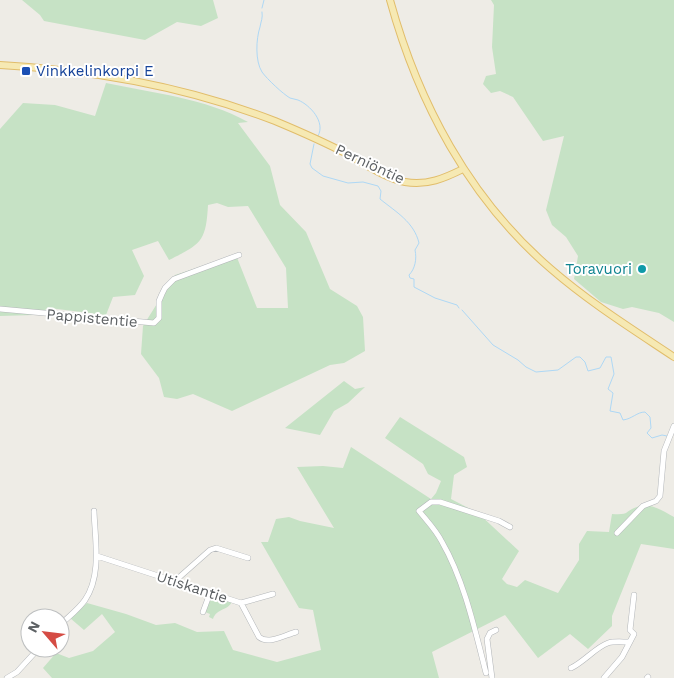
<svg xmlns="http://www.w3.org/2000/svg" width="674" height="678" font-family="'Work Sans',sans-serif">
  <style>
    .green { fill: #c6e2c5 }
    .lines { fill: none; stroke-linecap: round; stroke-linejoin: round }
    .stream { stroke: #aed8f5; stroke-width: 1 }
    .minor-casing { stroke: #b3b6b9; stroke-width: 6 }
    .major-casing { stroke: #e1bd6b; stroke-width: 8 }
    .minor { stroke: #fff; stroke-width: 5 }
    .major { stroke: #f6e9b3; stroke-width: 6 }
    .transit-dot { fill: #1a4fb4; stroke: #fff; stroke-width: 2 }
    .culture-dot { fill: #0f9aa8; stroke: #fff; stroke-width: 2 }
    .labels { text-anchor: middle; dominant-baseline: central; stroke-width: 4; stroke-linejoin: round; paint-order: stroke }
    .transit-label { font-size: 15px; fill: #164399; stroke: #fff; text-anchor: start }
    .street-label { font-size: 15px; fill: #5d6164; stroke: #fff }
    .culture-label { font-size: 15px; fill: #0d838f; stroke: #fff; text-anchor: end }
  </style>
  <rect width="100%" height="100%" fill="#eeece6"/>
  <path class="green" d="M22,0H213L218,18L201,26L177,22L145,40L44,21L40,15Z
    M491,0H674V322L659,313L632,307L623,309L601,302L574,279L578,256L566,237L552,225L546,210L564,136L543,141L513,97L500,91L491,93L483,84L486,76L496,74L492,47L494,5Z
    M106,83C153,93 205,98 248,122L238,123L270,166L280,205L306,232L330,289L357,306L363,317L365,351L344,363L330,365L232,411L193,394L177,399L164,397L159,378L141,354L143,326L175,275L236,255L257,308H288L286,268L248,206L228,207L217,203L208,205C206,242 201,244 169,260L158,241L132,250L144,276L135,295L113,297L106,315L49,308L34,315L0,316V129L23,103L55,105L95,116Z
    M344,381L355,389L365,387L348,403L334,411L320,435L285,428Z
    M400,417L464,457L467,467L454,475L451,499L478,513L519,551L502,579L507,584L517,587L525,580L558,593L579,560V544L587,531L609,532L612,514C631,515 623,512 637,507C650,502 663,511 674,517V549L641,544L612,616V626L588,649L570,634L538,658L505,615L432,652L439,678H52L43,668L56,653L69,658L93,651L115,632L102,614L84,630L70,618L87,603L126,614L156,625L175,623L197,632L224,631L233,650L277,662L321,650L313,610L299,608L261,542H268L276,519L289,517L300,521L334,528L297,467L323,466L343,468L351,447L431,499L436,493L441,481L428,474L423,464L385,438Z
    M211,595L232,602C227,611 217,608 213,619L209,617L210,614L205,612Z"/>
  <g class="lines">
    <path class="stream" d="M262,8L264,0
      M262,12C263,18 261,21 260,27C256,39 255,61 262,72C267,79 283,94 290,98C293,99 295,99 298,100C310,105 326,122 318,136
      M314,144L310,164L312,168L323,176L348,183L363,182L378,186L381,191L380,199C396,212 414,222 419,243L415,250C417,259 415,269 409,275L410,278L414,279V287L435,298L457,305L459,308
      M462,310L493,345L518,360L526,367L536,372L558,370L576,357H580L585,362L588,371L600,368L606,357H611L614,374L608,389L613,393L610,411L620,413L623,420C632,419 637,412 645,412L650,417L651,428L647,433L652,438L662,435L667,436"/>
    <g class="minor-casing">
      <path id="minor" d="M0,309L154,323L159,318V301L162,294L165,288L174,279L239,255
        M617,533L643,506L656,501L660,496L664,451L674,426
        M97,556L241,603L259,637C268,645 285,635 296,632
        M175,581L210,550L216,548L248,558
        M241,603L273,594
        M203,612L210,593
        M60,625C68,617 78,610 85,600C102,575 95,540 94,511
        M571,668C584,662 596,647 608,643C614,641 622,642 628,642
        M486,673C475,630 464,580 442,542C436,530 427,521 419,511L431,502H440L499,521L510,527
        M7,678L17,672L39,648
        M492,678L487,639L490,633L496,630
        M604,678L622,657L634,634L630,630L634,595
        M647,678L648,677"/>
    </g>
    <g class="major-casing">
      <path id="major" d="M390,0C418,102 469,199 551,269C589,302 632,329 674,357
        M0,65C94,70 187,87 275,121C299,131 324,142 347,154C365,164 385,178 405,182C427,186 445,178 463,169"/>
    </g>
    <use href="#minor" class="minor"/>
    <use href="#major" class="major"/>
  </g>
  <rect class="transit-dot" x="21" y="66" width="10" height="10" rx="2.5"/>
  <circle class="culture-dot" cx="642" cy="269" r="5"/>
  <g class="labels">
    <g class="transit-label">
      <text x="36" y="71">Vinkkelinkorpi E</text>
    </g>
    <g class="street-label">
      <text transform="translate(370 164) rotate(25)">Perniöntie</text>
      <text transform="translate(92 318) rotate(5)">Pappistentie</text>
      <text transform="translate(192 587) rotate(18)">Utiskantie</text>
    </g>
    <g class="culture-label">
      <text x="632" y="269">Toravuori</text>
    </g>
  </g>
  <g transform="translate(45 633) rotate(298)"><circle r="24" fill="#ffffff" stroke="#bec0c1"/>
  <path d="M0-4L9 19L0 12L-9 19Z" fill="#d54c44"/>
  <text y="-8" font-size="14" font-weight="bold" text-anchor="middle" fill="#5d6164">N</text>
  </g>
</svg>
